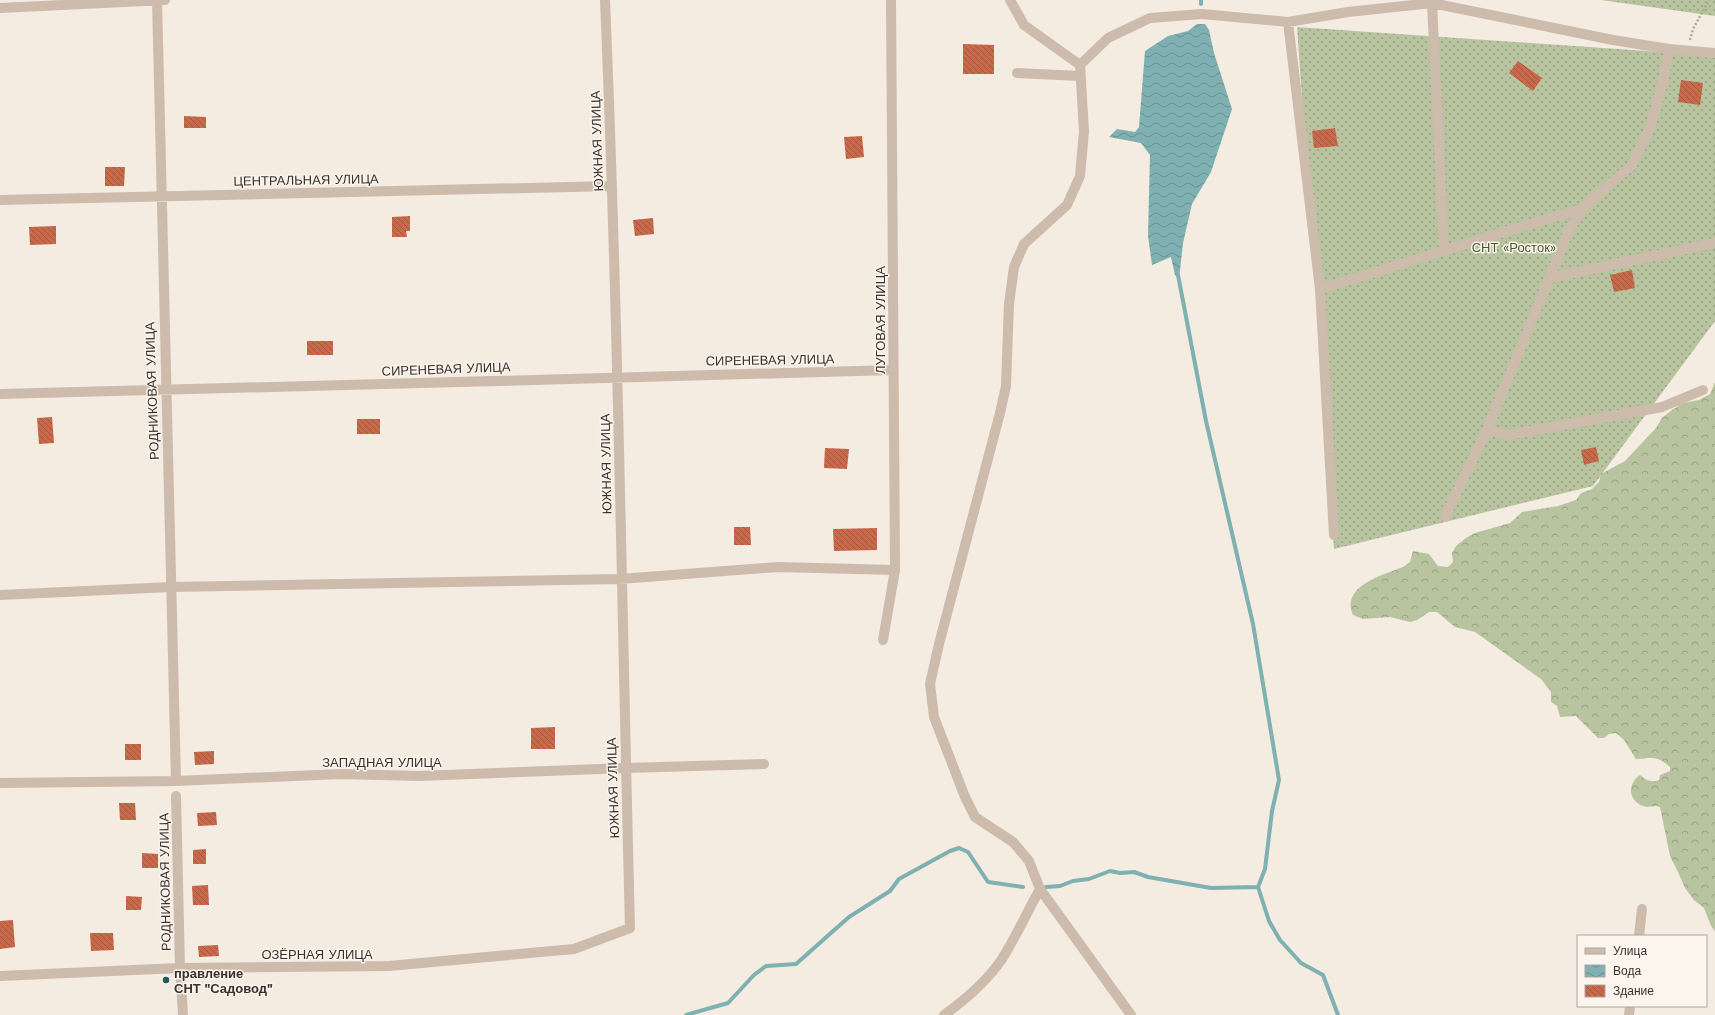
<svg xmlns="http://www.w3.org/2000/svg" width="1715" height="1015" font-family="'Work Sans',sans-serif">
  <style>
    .grass { fill: url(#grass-dots) }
    .forest { fill: url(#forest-crowns) }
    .water { fill: url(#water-waves) }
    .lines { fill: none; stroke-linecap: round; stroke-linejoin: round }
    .stream { stroke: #7fb0b2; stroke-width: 4 }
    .building { fill: url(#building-back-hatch) }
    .path { stroke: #b9a596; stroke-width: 2.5; stroke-dasharray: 2 2; stroke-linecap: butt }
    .minor { stroke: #cdbbac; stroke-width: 10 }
    .poi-dot { fill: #1f5a5e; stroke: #fbf5ee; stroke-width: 1.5 }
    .labels { text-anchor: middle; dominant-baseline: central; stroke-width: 3; stroke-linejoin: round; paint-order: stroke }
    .street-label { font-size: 13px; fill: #3b302b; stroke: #fbf5ee }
    .park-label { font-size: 13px; fill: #4a5a2e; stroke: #fbf5ee }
    .poi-label { font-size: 13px; font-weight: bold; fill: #3b302b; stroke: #fbf5ee; text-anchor: start }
  </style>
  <defs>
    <pattern id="grass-dots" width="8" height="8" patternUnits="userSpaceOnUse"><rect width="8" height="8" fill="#b8c4a0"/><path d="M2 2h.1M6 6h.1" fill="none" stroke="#97a083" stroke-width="1.8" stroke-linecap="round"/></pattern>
    <pattern id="forest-crowns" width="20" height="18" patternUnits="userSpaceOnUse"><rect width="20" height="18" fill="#b8c4a0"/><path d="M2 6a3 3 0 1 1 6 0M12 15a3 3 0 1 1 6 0" fill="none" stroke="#97a083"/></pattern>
    <pattern id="water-waves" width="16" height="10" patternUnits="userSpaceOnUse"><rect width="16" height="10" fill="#7fb0b2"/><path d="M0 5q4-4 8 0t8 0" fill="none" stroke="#699091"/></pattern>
    <pattern id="building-back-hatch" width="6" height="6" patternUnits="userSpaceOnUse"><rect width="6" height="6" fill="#c8694b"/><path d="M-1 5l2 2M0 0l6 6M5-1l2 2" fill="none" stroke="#a4573f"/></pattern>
  </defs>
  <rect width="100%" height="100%" fill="#f4ebe1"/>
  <path class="grass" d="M1601,0H1715V16Z
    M1297,27L1661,52L1715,57V321L1593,486L1334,549Z"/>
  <path class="forest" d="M1715,382V931L1711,926L1704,908L1694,900L1685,888L1678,872L1670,856L1660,807C1655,805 1652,807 1647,807C1638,806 1630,798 1631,789C1632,783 1635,778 1640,775C1646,780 1651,783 1659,780L1660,775L1670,771V767C1657,755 1652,758 1636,759L1624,740L1616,733L1609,734L1604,738H1598L1576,716L1560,717L1557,706L1551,702V692L1541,679L1475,632L1455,627L1437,612H1429L1417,620L1410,622L1390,617L1363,619L1353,615C1340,586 1383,575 1403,567L1410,562L1413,551L1429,554L1438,566L1448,567L1453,562L1452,553L1456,546L1466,538L1475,533L1510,523L1522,512L1558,506L1576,500L1581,493L1592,489L1599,482L1601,474L1625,461L1656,428L1662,418L1672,410L1683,403L1699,400L1710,394Z"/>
  <path class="water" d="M1197,24H1205L1209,30L1214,53L1232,109L1211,172L1192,204L1183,243L1179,279L1175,275L1171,257L1152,265L1148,236L1150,155L1141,143L1109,137L1117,129L1135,132L1139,127L1145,51L1168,36L1188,31Z"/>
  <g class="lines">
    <path class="stream" d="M1201,4V0
      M1178,275L1206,421L1253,624L1279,780L1272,811L1265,869L1258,887L1269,921L1280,940L1301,963L1323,975L1338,1015
      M1046,887L1060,886L1073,881L1089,879L1110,871L1120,873L1134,872L1148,877L1211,888L1258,887
      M686,1015L728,1003L754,975L766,966L796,964L849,917L890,891L899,879L950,851L959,848L968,852L988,882L1023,887"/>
  </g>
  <path class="building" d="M963,44L994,45V74H963Z
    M1518,61L1542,78L1533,91L1509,73Z
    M1681,80L1703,83L1700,105L1678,102Z
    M184,116L206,117V128H184Z
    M1335,128L1338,146L1314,148L1312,131Z
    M862,136L864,157L846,159L844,137Z
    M105,167H125L124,186H105Z
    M410,216V231H406L407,237H392V217Z
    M653,218L654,234L635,236L633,220Z
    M56,226V244L30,245L29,227Z
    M1632,270L1635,288L1614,292L1610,275Z
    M307,341H333V355H307Z
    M52,417L54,443L39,444L37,418Z
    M357,419H380V434H357Z
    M1596,447L1599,461L1584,465L1581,450Z
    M825,448L849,449L847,469L824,468Z
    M734,527H750L751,545H734Z
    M877,528V550L834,551L833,529Z
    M555,727V749H531V728Z
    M125,744H141V760H125Z
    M214,751V764L195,765L194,752Z
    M119,803H135L136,820H120Z
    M216,812L217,825L198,826L197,813Z
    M206,849V864H193V850Z
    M142,853L158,854V868H142Z
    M208,885L209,905H193L192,886Z
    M126,896L142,897L141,910H126Z
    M13,920L15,947L0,949V921Z
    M90,933H113L114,950L91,951Z
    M218,945L219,956L199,957L198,946Z"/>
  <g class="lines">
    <path class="path" d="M1690,40L1693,29L1709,0"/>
    <path class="minor" d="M157,0L176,781
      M1010,0L1024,25L1080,65
      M1432,3L1444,251
      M0,8L165,0
      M1288,22L1320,289L1334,535
      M1669,49L1663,81L1650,128L1632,165L1582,209L1569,230L1487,430L1508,435L1662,407L1703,390
      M1017,73L1080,76
      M0,200L612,186
      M1549,278L1715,243
      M1320,289C1407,263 1494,234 1582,209
      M0,394C298,388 595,377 893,370
      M1445,517L1487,430
      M0,595L171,587L620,579L778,567L895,570
      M883,640L895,570L891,0
      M0,783L176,781L341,774L419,776L626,768L764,764
      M176,796L180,968L183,1015
      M1639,936L1642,909
      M0,976L180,968L389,966L574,949L630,928C622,619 618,309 605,0
      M944,1015C965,1000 987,981 1002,959C1016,937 1027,912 1040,889
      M1131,1015L1040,889L1029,861L1013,842L975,817L965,797L934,717L930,684L939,644L1000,413L1006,386L1009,304L1014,267L1024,244L1067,205L1080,176L1084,131L1080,65L1108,38L1150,18L1202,14L1288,22L1348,12L1432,3L1613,40L1669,49L1715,53
      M1629,1015L1630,1006"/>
  </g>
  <circle class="poi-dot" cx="166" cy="980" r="4"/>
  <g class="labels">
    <g class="street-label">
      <text transform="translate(597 141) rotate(-92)">ЮЖНАЯ УЛИЦА</text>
      <text transform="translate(306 180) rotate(-1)">ЦЕНТРАЛЬНАЯ УЛИЦА</text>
      <text transform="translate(880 320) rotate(-90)">ЛУГОВАЯ УЛИЦА</text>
      <text transform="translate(770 360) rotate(-1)">СИРЕНЕВАЯ УЛИЦА</text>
      <text transform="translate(446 369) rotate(-2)">СИРЕНЕВАЯ УЛИЦА</text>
      <text transform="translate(152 391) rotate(-92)">РОДНИКОВАЯ УЛИЦА</text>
      <text transform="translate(606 464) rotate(-91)">ЮЖНАЯ УЛИЦА</text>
      <text x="382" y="762">ЗАПАДНАЯ УЛИЦА</text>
      <text transform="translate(613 788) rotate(-92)">ЮЖНАЯ УЛИЦА</text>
      <text transform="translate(165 882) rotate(-91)">РОДНИКОВАЯ УЛИЦА</text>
      <text x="317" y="954">ОЗЁРНАЯ УЛИЦА</text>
    </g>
    <g class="park-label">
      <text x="1514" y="247">СНТ «Росток»</text>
    </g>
    <g class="poi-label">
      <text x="174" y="973">правление<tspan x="174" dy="15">СНТ "Садовод"</tspan></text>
    </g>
  </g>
  <rect x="1577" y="935" width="130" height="72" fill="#fbf5ee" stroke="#aea6a0"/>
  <rect x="1585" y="948" width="20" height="6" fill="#cdbbac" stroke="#aea6a0"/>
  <text x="1613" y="955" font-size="12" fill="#3b302b">Улица</text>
  <rect x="1585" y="965" width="20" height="12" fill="url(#water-waves)" stroke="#aea6a0"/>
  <text x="1613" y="975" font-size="12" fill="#3b302b">Вода</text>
  <rect x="1585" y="985" width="20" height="12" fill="url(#building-back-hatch)" stroke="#aea6a0"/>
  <text x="1613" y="995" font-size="12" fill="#3b302b">Здание</text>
</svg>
